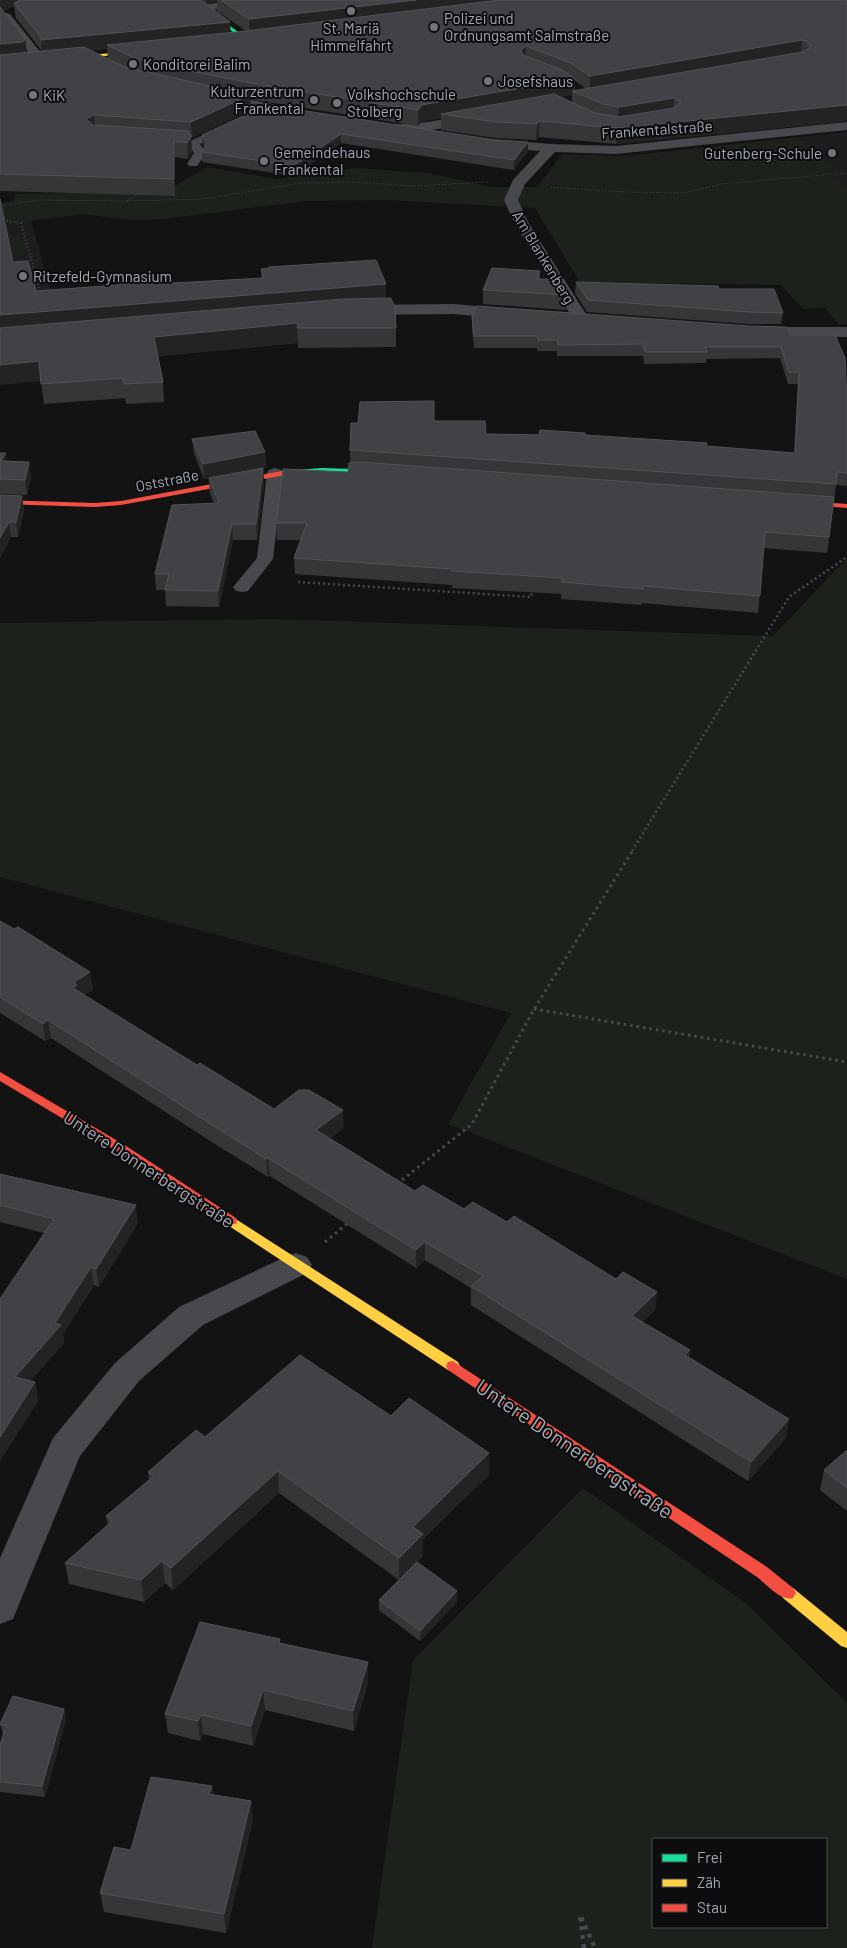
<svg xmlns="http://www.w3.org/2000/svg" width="847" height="1948" font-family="Barlow,sans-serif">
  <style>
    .built { fill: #1d1d1f }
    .green { fill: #1c211b; fill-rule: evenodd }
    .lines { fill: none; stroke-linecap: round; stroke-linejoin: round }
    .path-far4 { stroke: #494a4e; stroke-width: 1; stroke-dasharray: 1 2; stroke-linecap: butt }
    .path-far3 { stroke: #494a4e; stroke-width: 2; stroke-dasharray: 1 2.5; stroke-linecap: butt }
    .path-far2 { stroke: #494a4e; stroke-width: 2.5; stroke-dasharray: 2 3; stroke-linecap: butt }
    .path-far1 { stroke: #494a4e; stroke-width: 3; stroke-dasharray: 2.5 4; stroke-linecap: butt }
    .path { stroke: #494a4e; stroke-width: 4.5; stroke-dasharray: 4 5; stroke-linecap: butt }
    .lane { fill: #47494c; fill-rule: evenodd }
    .street { fill: #47494c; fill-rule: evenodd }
    .fast { fill: #16e098; fill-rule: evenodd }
    .slow { fill: #ffcf43; fill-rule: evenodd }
    .jam { fill: #f24e42; fill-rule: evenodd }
    .wall { fill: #353637; fill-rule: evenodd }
    .shaded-wall { fill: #232323 }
    .building { fill: #414245; stroke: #515356 }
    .poi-dot { fill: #71767c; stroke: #0d0d0f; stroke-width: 2 }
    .labels { text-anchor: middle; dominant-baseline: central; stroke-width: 4; stroke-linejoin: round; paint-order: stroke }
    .far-poi-label { font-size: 15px; fill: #a4abb4; stroke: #0d0d0f; text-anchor: start }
    .far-street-label { font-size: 15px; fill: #a4abb4; stroke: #0d0d0f }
    .street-label { font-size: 18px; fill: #a4abb4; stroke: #0d0d0f }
    .near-street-label { font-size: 21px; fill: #a4abb4; stroke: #0d0d0f }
  </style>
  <rect width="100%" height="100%" fill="#131313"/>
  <path class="built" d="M847,132V187L829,170L835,168L798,137Z
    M24,220L31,221L61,328L0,334V223Z"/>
  <path class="green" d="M798,137L836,168L829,170L847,187V324H838L825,308L803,309L781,285L580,282L535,208L385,200L306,201L163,219L129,220L83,214L31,221L0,223V203L14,201L15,194L166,191L207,167L278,179L356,168L427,173L492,187H537L562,154L627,156Z
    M5,233L23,237L27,253L10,256Z
    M847,558V1279L448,1124L511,1013L0,877V623L275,619L773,636Z
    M583,1488L747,1604L847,1703V1948H372L413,1660ZM653,1839H826V1927H653Z"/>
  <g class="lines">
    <path class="path-far4" d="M551,187L623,192L684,193L721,184L846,173
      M127,201L139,194
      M0,206L39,200L126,201L203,199L300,183L351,182L415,186L488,182"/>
    <path class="path-far3" d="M0,220L21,223L41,295"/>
    <path class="path-far2" d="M298,582L531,597L533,589
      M632,851L789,597L847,557"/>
    <path class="path-far1" d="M534,1009L847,1062
      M397,1184L472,1124L534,1009L633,850
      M325,1242L349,1222"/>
    <path class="path" d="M584,1948L580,1915L595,1948"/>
    <path class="lane" d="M230,123L235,126L234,128L200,144L206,153L197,166H189L187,164L194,153L188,143L190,141Z
      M275,468L281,470L283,473L273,559L248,591L242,592L236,591L233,587L257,558L267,473L269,470Z"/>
    <path class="street" d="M235,0H266L260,3L202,11L196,8L202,5Z
      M6,13L10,14L41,53L37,62L20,68L14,64L28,57L29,53L0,16Z
      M214,93L299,109L306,113L299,117L209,100L208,97L209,94Z
      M478,113L483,114L485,117L483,120C467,124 393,140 384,129L391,125L428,122Z
      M847,122V130L616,154L555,152L525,184L518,200L528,222L589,319L587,323H575L573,319L514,222L504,200L513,180L540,151L490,147L483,143L490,139L551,144L616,146Z
      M453,304L512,309L518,310L520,314L518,318L512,319L453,314L358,315L352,313L350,310L352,307L358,305Z
      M752,327H847V337L746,336L744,332L746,328Z
      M296,1253L307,1257L312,1265L307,1273L203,1325L139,1381L80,1456L13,1619L0,1624V1558L53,1438L115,1363L179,1307L285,1257Z"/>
    <path class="fast" d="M190,0H195L249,40L245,41Z
      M322,468L387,470L391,472L387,474L322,472L282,475L278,473L282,471Z"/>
    <path class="slow" d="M145,50L143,52L0,67V63Z
      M231,1216L458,1362L460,1366L458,1370L453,1371L448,1370L226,1224L225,1221L226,1218Z
      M788,1586L793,1588L847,1632V1648L841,1646L783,1598L780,1593L783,1588Z"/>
    <path class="jam" d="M282,471L286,473L285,475L121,505L95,507L0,504V500L95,503L121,501Z
      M793,500L847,504V508L796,504H793Z
      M0,1072L123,1144L236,1218L237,1221L236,1224H226L115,1150L0,1081Z
      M453,1361L767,1567L793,1588L796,1593L793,1598C781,1602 766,1584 757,1577L448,1370L446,1366L448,1362Z"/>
  </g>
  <path class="wall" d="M0,0L231,33L246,31L217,11V1L206,3L202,0H847V121L616,144L539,137L536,140L495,138L441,130V118L422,121L418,126L267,102L250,99L251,110L191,138L192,153L188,159L175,157V196L0,191ZM14,6L16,18L42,51L27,52L25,39L3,11ZM107,49L108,59L90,50ZM575,81L585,88L586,89L575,91ZM572,95V102L560,97Z
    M267,105L528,151L514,170L341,143L296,174L288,175L202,162V152L205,148L203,145L202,135Z
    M13,262L36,291L118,285V281L135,280V278L172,282L174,283L261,278V269L386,298L396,328V347L298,348V343L158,356L163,382L164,402L126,404L125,398L44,404L41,381Z
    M540,271V279L566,295V310L483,304V290Z
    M576,282L719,289L783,313L781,324H748L587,312L575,293Z
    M472,317L790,335L847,402V486L836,485L827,553L764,548L758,613L642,603V605L561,599V594L452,588V585L295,574L294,558L301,540H277L276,523L348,472L350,462V450L434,421L486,434L585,435L706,446L794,453L798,384H788L780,358L706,359V363L644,364L643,356H557V351H537V348H474L472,329Z
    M192,439L265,452L266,467L204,479L194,453Z
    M0,453L7,461L29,462L31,477L27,495L0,494Z
    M263,468L264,483L257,540H233L219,607L166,606L165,590H156L155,574L214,503L210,494L209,478Z
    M0,495L22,496L24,511L18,537H11L0,558Z
    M0,921L90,972L93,990L84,995L197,1065L274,1109L344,1128L330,1138L415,1191L464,1209L507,1222L616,1279L657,1292L655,1310L642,1322L690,1350L689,1357L789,1419L786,1438L748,1481L471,1305V1288L425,1260L416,1268L270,1176L268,1177L218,1146L51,1038L45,1041L0,1013Z
    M0,1174L138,1223L99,1287L94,1285L63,1334L64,1343L30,1381L35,1382L38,1401L0,1461V1299L44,1233L0,1222Z
    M391,1416L489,1453V1475L423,1539V1556L417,1562L457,1602L420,1641L379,1610V1600L399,1580L279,1493L173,1590L165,1583L144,1602L69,1584L65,1563L108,1525L106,1516L149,1480L148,1472L205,1437Z
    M847,1450V1511L820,1490L824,1470Z
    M280,1643L368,1662V1682L354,1731L265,1710L253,1746L203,1734L200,1741L168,1733L165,1714Z
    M64,1709L66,1719L45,1797L0,1792V1745L3,1734L0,1724Z
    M212,1786L213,1794L253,1820L226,1933L104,1912L100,1893L131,1850Z"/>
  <path class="shaded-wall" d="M0,0H27L14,3V6L0,13Z
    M206,0H217V1L206,3Z
    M416,0H542L250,34L249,19Z
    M230,22L231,37L107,45V49L42,55L41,40Z
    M25,39L27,53L0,60V44Z
    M802,40L801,55L590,92V76Z
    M526,46V61L521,50Z
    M575,79L574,92L572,91V95L453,116L441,114V118L422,121L418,126V110L422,105Z
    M250,95L251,110L192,138L191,122Z
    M674,98L673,114L618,123L619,107Z
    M847,105V121L616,144L617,128Z
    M94,115L95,131L86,119Z
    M540,121L539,137L536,140L537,124Z
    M341,134V143L296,174L288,175V165Z
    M191,137L192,153L188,159L187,143Z
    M174,141L175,157V196L174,179Z
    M528,142V151L514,170V160Z
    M386,284V303L0,334V315Z
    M298,323L297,328L298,343L155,356L154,337Z
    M39,361L41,381L0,385V365Z
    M265,452L266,467L204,479L203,464Z
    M6,453L8,468L1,461Z
    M29,462L31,477L27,495L25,480Z
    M263,468L264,483L257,540L256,524Z
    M22,496L24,511L18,537L16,522Z
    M9,522L11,537L0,558V538Z
    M232,524L233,540L219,607L218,591Z
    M90,972L93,990L79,998L73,988L74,982Z
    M48,1020L51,1038L45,1041L43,1024Z
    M343,1110L344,1128L317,1148L316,1130Z
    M268,1158L270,1176L268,1177L266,1159Z
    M136,1205L138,1223L99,1287L96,1269Z
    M425,1242V1260L416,1268V1250Z
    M91,1267L94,1285L63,1334L64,1343L18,1395L15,1377L55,1323Z
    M657,1292L655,1310L630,1334L632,1316Z
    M690,1350L687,1368L685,1355Z
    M35,1382L38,1401L0,1461V1437Z
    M789,1419L786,1438L748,1481L751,1462Z
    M489,1453V1475L423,1539V1556L399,1580V1558L413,1527Z
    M278,1471L279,1493L173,1590L171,1568Z
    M162,1561L165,1583L144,1602L141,1580Z
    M457,1591V1602L420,1641V1631Z
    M368,1662V1682L354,1731L353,1711Z
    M263,1690L265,1710L253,1746L251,1726Z
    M64,1709L66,1719L45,1797L42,1786Z
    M201,1715L203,1734L200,1741L198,1721Z
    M212,1786L215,1806L209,1794Z
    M251,1801L253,1820L226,1933L224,1914Z"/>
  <path class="building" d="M20,0H201L230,22L41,40V37L14,3Z
    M221,0H416L249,19Z
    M499,0H847V105L617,128L540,121L537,124L496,122L441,114L554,94L595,113L619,117L674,108L681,102L674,98L619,107L603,104L572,91L803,52L810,48V45L807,41L802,40L590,76L571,63L526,46L521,50L523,55L562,70L575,79L427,104L422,105L418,110L267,86L180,69L134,58L107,45L246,31Z
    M0,7L25,39L23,42L0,44Z
    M84,47L125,67L250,95L191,122L94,115L86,119L93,125L188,131L191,137L187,143L174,141V179L0,174V55Z
    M267,105L495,140L528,142L514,160L341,134L296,164L288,165L202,152L207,143L202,135Z
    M0,199L13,262L28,261L36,291L118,285V281L136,280L135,278L169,275L172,282L174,283L264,278L261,269L269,268V267L376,260L386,284L0,315Z
    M492,268L540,271L537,279H556L566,295L483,290Z
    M576,282L718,286L719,289H774L783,313L749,312L588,300Z
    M391,298L395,308L396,328H297L298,323L154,337L163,382L124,384L123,378L41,384L39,361L0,365V328L343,299Z
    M477,306L749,326L787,327L790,335H835L845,358L847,402V473L837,472L836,484L350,450L351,423H358L360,402L434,401V421H485L486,434L539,435L540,430L585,433V435L707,443L706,446L795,453L799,372H789L781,347H705L707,352H645L643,344L558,345V340H538L537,336H474L472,317Z
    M255,431L265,452L203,464L192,439Z
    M0,453H6L1,461L29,462L25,480L0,479Z
    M360,462L834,497L829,537L765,532L760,596L643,586V589L561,582L563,578L452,571V569L294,558L307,523H276L283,469L348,472L349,463Z
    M263,468L256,524H232L218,591L165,590L169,574H155L172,505L219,503L209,478Z
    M0,495L22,496L16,522H9L0,538Z
    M0,921L14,929L18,927L90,972L74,982L77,985L73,988L197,1065L200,1063L274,1109L299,1090H309L343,1110L316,1130L415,1191L423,1185L464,1209L473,1202L507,1222L514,1216L616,1279L623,1272L657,1292L632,1316L690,1350L685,1355L789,1419L751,1462L471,1286L483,1276L425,1242L416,1250L268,1158L266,1159L217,1128L48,1020L43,1024L0,997Z
    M0,1174L136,1205L96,1269L91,1267L55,1323L61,1325L15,1377L35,1382L0,1437V1299L54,1219L0,1205Z
    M300,1355L391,1416L409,1398L489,1453L413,1527L423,1534L399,1558L278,1471L171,1568L162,1561L141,1580L65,1563L112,1521L106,1516L154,1476L148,1472L196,1430L205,1437Z
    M847,1450V1488L824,1470Z
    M417,1562L457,1591L420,1631L379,1600Z
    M200,1622L280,1639L279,1643L368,1662L353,1711L263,1690L251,1726L201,1715L198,1721L165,1714Z
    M13,1696L64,1709L42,1786L0,1782V1745L6,1726L0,1724Z
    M151,1777L212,1786L209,1794L251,1801L224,1914L100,1893L114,1847L131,1850Z"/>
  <g class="poi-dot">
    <circle cx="351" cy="11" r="5"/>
    <circle cx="434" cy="27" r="5"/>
    <circle cx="133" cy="64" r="5"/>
    <circle cx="488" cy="81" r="5"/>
    <circle cx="33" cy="95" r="5"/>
    <circle cx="314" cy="100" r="5"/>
    <circle cx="337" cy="103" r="5"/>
    <circle cx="832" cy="153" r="5"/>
    <circle cx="264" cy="161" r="5"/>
    <circle cx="23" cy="276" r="5"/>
  </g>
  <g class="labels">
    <g class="far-poi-label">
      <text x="444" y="18">Polizei und<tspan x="444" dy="17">Ordnungsamt Salmstraße</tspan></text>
      <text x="351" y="28" text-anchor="middle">St. Mariä<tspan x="351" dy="17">Himmelfahrt</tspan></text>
      <text x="143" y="64">Konditorei Balim</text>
      <text x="498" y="81">Josefshaus</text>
      <text x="304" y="91" text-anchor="end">Kulturzentrum<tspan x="304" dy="17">Frankental</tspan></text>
      <text x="347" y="94">Volkshochschule<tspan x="347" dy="17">Stolberg</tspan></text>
      <text x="43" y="95">KiK</text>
      <text x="274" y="152">Gemeindehaus<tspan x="274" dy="17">Frankental</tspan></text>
      <text x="822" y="153" text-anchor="end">Gutenberg-Schule</text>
      <text x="33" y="276">Ritzefeld-Gymnasium</text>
    </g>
    <g class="far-street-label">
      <text transform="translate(657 129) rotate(-4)">Frankentalstraße</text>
      <text transform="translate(544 257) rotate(59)">Am Blankenberg</text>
      <text transform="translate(167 480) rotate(-11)">Oststraße</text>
    </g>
    <g class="street-label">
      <text transform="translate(149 1169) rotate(33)">Untere Donnerbergstraße</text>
    </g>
    <g class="near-street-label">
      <text transform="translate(575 1448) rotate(34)">Untere Donnerbergstraße</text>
    </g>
  </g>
  <rect x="652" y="1838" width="175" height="90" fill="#0d0d0f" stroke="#494c51"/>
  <rect x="662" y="1854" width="25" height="8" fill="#16e098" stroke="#494c51"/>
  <text x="697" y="1863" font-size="15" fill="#a4abb4">Frei</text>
  <rect x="662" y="1879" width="25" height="8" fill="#ffcf43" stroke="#494c51"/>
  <text x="697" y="1888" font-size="15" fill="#a4abb4">Zäh</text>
  <rect x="662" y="1904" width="25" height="8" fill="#f24e42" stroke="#494c51"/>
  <text x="697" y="1913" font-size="15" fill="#a4abb4">Stau</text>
</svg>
